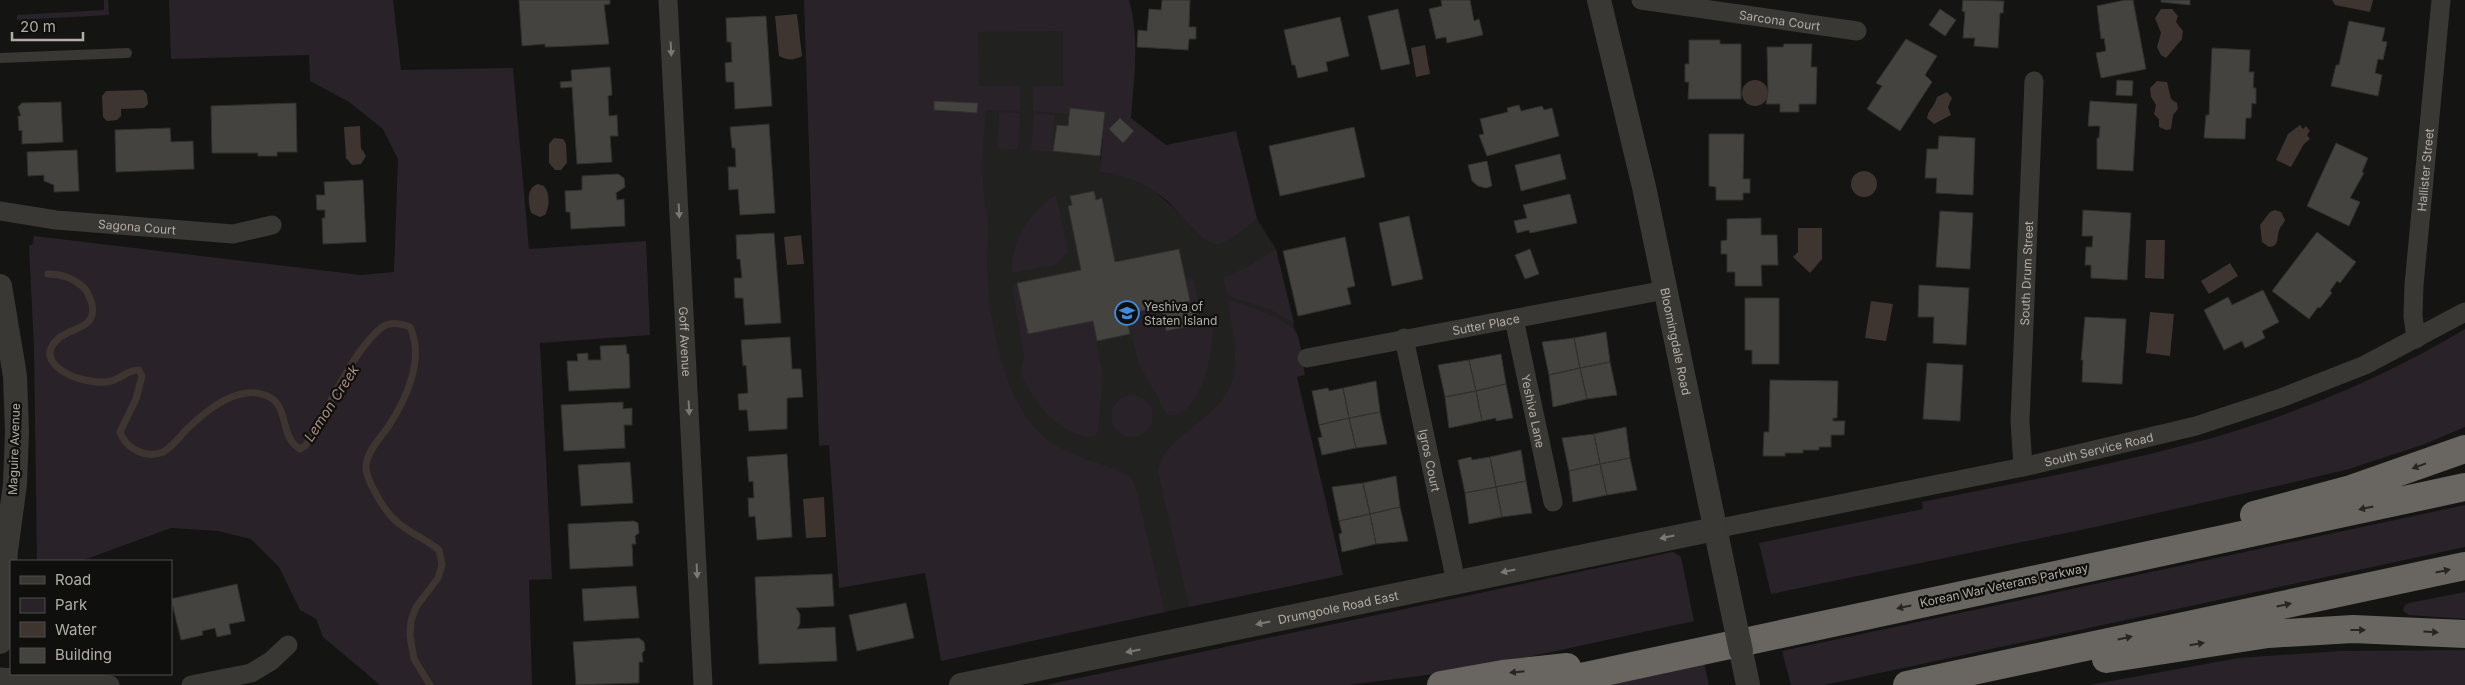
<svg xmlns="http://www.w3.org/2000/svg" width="2465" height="685" font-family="Inter,sans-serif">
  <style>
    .built { fill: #21211f }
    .green { fill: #292229; fill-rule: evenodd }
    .water { fill: #3e3430 }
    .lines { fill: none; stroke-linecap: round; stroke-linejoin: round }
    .stream { stroke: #3e3430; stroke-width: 7 }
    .building { fill: #444340; stroke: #30302d }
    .service { stroke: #393834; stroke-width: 10 }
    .minor { stroke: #393834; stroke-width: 19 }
    .tertiary { stroke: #393834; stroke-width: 24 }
    .motorway { stroke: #696661; stroke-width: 28 }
    .tertiary-bridge { stroke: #393834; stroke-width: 24 }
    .oneway { fill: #7c7873 }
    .oneway2 { fill: #262523 }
    .labels { text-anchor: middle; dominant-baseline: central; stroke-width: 4.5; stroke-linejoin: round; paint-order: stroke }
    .street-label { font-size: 12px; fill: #b3ada6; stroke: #0f0f0e }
    .poi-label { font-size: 12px; fill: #b3ada6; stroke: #0f0f0e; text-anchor: start }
    .water-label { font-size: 14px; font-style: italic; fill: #ab8e80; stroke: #0f0f0e }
  </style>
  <rect width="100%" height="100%" fill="#141413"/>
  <path class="built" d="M968,28L1000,31H1063V63L1105,112L1100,156L1102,172L1121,175L1151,188L1186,219L1207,241L1212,244L1223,242L1257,219L1276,249L1305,375L1296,376L1188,602L1189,607L1149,615L1016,438L934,110V101Z"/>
  <path class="green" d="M104,0H108L109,15L17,20V15L104,10Z
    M169,0H393L401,70L513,68L529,249L646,241L650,335L540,343L552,579L529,580L532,685H380L323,637L316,619L300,610L279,567L251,539L218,531L171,528L81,561H37L34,349L29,246L33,244L34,236L361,275L394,272L398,159L383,129L349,102L310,81L309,55L171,59Z
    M804,0H1129C1140,38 1134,79 1131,118L1166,145L1236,131L1257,219C1246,227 1227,246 1213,244C1202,242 1176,208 1165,199C1146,184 1127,176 1102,172L1100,170L1105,112L1071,108L1070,114L1033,111V86H1063V31L978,32L979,86H1020V111L986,110C983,142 981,173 985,205C986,211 988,217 988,224C989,233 988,241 987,250C986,306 1000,400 1045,438C1071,459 1103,461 1131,477L1137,493L1165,612L941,661L925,573L839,588L829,445L819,446ZM934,101L978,104L977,112L934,110Z
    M999,112L1020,113L1018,150L997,148Z
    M1034,113L1055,115L1052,152L1031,150Z
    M1056,195L1068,252L1055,265L1012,273C1010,242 1030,211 1056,195Z
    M1276,249V250L1294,323L1269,309L1228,296L1223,278L1247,267Z
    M1193,278L1203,320L1213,330C1213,354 1201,418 1168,415L1163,409L1158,398L1139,365L1126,314L1185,279Z
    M1017,283L1028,334L1093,321L1103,377L1098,432C1093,440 1085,437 1077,434C1049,424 1031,397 1020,371L1024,358L1012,284Z
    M1228,300C1244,304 1285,318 1296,332C1301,340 1303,365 1305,375L1297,377L1343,575L1189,607L1158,472C1162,436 1219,421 1232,381C1239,356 1231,325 1228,300Z
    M2465,329V427L2425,444L2349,469L2286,484L2095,527L1771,594L1759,543L1923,509L1922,502C2010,484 2098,468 2185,445C2283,420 2378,381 2465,329Z
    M1111 416a21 21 0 1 1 42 0a21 21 0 1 1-42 0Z
    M2465,505V547L1824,685H1791L1782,651Z
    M1673,552L1681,557L1694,621L1474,669L1348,685H1046Z
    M2465,592V619L2409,615L2403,611L2405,605L2409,603Z
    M2465,650V685H2089L2239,658L2340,651Z
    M1704,663L1709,685H1597Z"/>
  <path class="water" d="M2332,0H2373L2370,12L2335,5Z
    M2161,9H2172L2178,16L2176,22L2183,31L2182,39L2166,58L2161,55L2157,47L2161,33L2155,18Z
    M797,14L802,56C793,61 787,60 779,56L775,16Z
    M1425,45L1430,74L1416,77L1411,48Z
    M1742 93a13 13 0 1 1 26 0a13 13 0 1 1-26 0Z
    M2157,81L2167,82L2171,99L2177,103L2178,109L2173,115L2171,129L2166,130L2159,127V119L2154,114L2156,105L2151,97L2150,88Z
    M143,90L147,94L148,104L144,108L121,109V116L117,120L107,121L103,117L102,96L106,91Z
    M1947,92L1952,98L1948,107L1951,115L1934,124L1927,118C1928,110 1935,106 1937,97Z
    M2300,125L2303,129L2306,126L2310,131L2307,135L2310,139L2304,144L2291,167L2276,160L2288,134Z
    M360,126L361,148L366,156L361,164L352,165L346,158L344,127Z
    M554,138L563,139L566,144L567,163L561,170H555L549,163V144Z
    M1851 184a13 13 0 1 1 26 0a13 13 0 1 1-26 0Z
    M538,184L544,186C550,193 550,207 545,215L540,217L531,213C528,202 526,188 538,184Z
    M2275,210L2281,212L2285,220C2284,224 2280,226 2279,231C2276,239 2280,246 2269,247L2262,242L2260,225L2270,212Z
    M1798,228H1822V259L1810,273L1793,257L1798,252Z
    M801,235L804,264L787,265L784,237Z
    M2146,240H2165L2164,279L2145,278Z
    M2230,263L2238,276L2209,294L2201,281Z
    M1871,301L1893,304L1886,341L1865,338Z
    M2150,312L2174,314L2170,356L2146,353Z
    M824,497L826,537L806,538L803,499Z"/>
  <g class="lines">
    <path class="stream" d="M48,274C62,274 73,278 83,287C88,291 90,298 92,304C97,328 73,327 59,338C37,357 60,372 77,378C88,381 100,384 111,381C122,378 127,370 139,370L142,376L136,399L120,432C126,449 146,459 163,452C173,447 180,436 188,428C207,410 237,385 265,395C291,404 278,436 300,449L305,446L312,436C329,406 356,345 384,326C392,321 402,324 410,327C425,359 406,400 388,427C380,438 366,453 366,467C366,480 385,512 395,520C408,533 425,538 439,550L442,565L438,578L416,607L411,621L410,636L414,659L430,685"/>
  </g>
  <path class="building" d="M519,0H610V4L604,5L609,44L572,46L545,47V44L522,46Z
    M1162,0H1190L1189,27H1196V39H1189L1188,50L1137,47L1138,30L1147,31L1149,9L1161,10Z
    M1441,0H1470L1474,21L1479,19L1483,35L1447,43L1446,37L1436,39L1429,9L1442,6Z
    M1963,0L2004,1L2003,13H2000L1998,48L1974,46L1975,38H1963L1965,12L1962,11Z
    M2125,0H2133L2146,69L2101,78L2096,53L2106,51L2104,38L2101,39L2097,6Z
    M2161,0H2190V5L2161,2Z
    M1398,9L1410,64L1381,70L1368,16Z
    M1940,9L1956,20L1945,36L1929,25Z
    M766,16L772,106L735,109L734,82H726L725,63L732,62L731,42H727L726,18Z
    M1340,17L1349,56L1326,62L1328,71L1298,78L1295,65H1292L1284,30Z
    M2349,21L2385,28L2382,41L2387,42L2383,60L2378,59L2375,73L2382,75L2378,96L2331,86L2336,65H2339Z
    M1906,39L1937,56L1925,75L1932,82L1900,131L1867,109L1882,86L1876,83Z
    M1689,40H1720V44H1741V99H1688L1689,82H1685V64H1689Z
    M1784,44H1812L1811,67H1817L1816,104H1799V112H1780V104H1766L1768,92L1767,47H1783Z
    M2212,48L2250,50L2249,72H2254L2253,88H2256V104L2252,103L2251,118H2246L2245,139L2204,138L2206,115H2209Z
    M610,67L612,95L608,96L609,116L617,115L618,136H610L612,162L577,164L572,87L561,88L560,82L572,81L571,70Z
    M2117,80L2133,81L2132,96L2116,95Z
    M934,101L978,103L977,113L934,110Z
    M2090,101L2137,104L2133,171L2097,169V138H2099L2100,126H2088Z
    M61,102L63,142L22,144V130L19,131L18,116H21L18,107L22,103Z
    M296,103L297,152H277V156H258V153H212L211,106Z
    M1519,105L1521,111L1542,106L1544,110L1552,108L1559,136L1487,156L1479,135L1484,134L1480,119L1508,112L1507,108Z
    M1070,108L1105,112L1100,156L1053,151L1057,125L1068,126Z
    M1120,118L1134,131L1123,143L1109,129Z
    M769,124L775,213L740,215L738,189L729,190L728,167H736L735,148H732L730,127Z
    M1354,127L1365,177L1280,196L1269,146Z
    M170,128L171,142L193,141L194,169L116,172L115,130Z
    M1709,134H1744L1743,179H1750V193H1743V200H1716V187L1709,186Z
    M1939,136L1975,138L1973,195L1936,193L1937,178H1925L1927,149H1938Z
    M2336,143L2368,158L2362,172L2364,173L2350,198L2360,202L2349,226L2307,206Z
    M77,150L79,191L54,192V185L44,181V175L28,176L27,152Z
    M1560,154L1566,179L1521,191L1515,165Z
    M1487,161L1492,186L1486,188L1478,186L1472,181L1468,165Z
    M618,174L624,178L625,187L616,193L617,200L624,199L625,226L571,229L570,212H566L565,191L582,190V176Z
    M363,180L366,242L323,244L322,218H325V210H317L316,195H325L324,182Z
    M1094,191L1096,200L1102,198L1115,262L1179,249L1190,301L1126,314L1130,334L1097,341L1093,321L1028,334L1017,283L1081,270L1068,206L1072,205L1070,196Z
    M1570,194L1577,223L1530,233L1529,230L1517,233L1514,221L1527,218L1523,205Z
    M2083,210L2131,213L2127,280L2091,278V265H2085L2086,247H2092L2093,236H2082Z
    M1940,211L1973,213L1970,269L1936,267Z
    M1409,216L1423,279L1392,286L1379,223Z
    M1761,218V235H1777L1778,265H1761L1762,286H1735V272H1727V254H1721V241L1727,240V219Z
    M2317,232L2356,262L2340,283L2337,281L2330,291L2332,293L2320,308L2318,307L2309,319L2272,291Z
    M774,233L781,323L745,325L743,298H735L734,278H742L740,259H737L736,235Z
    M1345,237L1355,286L1347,288L1351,304L1298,316L1283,251Z
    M1530,249L1539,274L1525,279L1515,255Z
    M1919,285L1969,288L1966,345L1933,343L1934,317H1918Z
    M2263,290L2279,322L2262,331L2265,338L2245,348L2242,341L2224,350L2204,310L2228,297L2232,305Z
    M1745,298H1779V364H1752V350H1745Z
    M1195,305L1199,324L1166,331L1162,312Z
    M2085,317L2126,319L2122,384L2082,382L2083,360H2081Z
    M1606,332L1610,362L1580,368L1574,338Z
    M790,337L792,369H801L803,397L787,398V429L749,431L747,410H739L738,394L748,393L746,365L743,366L741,340Z
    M1574,338L1580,368L1549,375L1542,342Z
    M626,345L627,354H629L630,388L569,391L567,361H578L577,354L588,353V360H601L600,346Z
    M1501,354L1506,384L1476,391L1469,360Z
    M1469,360L1476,391L1445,397L1438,365Z
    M1610,362L1617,395L1587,399L1580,368Z
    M1927,363L1963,365L1960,421L1923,419Z
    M1580,368L1587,399L1553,407L1549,375Z
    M1770,380L1838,381L1837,418H1833V421H1845L1844,435H1831V447H1819V450H1803V453H1785V456H1763L1764,432H1769Z
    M1376,381L1380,412L1349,418L1343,388Z
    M1506,384L1513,418L1496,421V418L1482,421L1476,391Z
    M1328,388L1329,391L1343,388L1349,418L1319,425L1312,391Z
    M1476,391L1482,421L1449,428L1445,397Z
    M623,402V409L632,408V425H624L625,448L564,451L561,405Z
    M1380,412L1387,444L1356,448L1349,418Z
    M1349,418L1356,448L1322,455L1318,438L1322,437L1319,425Z
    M1626,427L1630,458L1600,464L1594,434Z
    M1594,434L1600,464L1569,471L1562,438Z
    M1521,450L1526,481L1496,487L1490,457Z
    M787,454L792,537L757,540L755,516L749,517L748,498H754L753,481L749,482L747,457Z
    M1471,457L1472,460L1490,457L1496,487L1465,493L1458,460Z
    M1630,458L1637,490L1607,495L1600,464Z
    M630,462L633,503L581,506L578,465Z
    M1600,464L1607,495L1573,502L1569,471Z
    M1396,476L1400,507L1370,514L1363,483Z
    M1526,481L1532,513L1502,517L1496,487Z
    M1363,483L1370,514L1339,521L1332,487Z
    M1496,487L1502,517L1469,524L1465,493Z
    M1400,507L1408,541L1376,544L1370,514Z
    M1370,514L1376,544L1342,552L1339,534L1342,533L1339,521Z
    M634,521L638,523L639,533L635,536L636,544H632L633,566L570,569L568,524Z
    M832,574L834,606L796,608L800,614V624L797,629L835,627L837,661L759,664L755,577Z
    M237,584L245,621L229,624L231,634L217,637L215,628L202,631L203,635L181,640L171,599Z
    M636,586L639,618L584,621L582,589Z
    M906,603L914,638L857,651L849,615Z
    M639,638L644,642L645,650L642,653L643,662H639V683L576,685L573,642Z"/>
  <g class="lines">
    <path class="service" d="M0,58L127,53"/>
    <g class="minor">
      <path id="s1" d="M668,0L703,685"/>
      <path id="s2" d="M1641,0L1857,31"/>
      <path id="s3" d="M0,211L56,220L233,234L272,225"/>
      <path id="s4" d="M1514,319L1553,502"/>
      <path id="s5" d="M1404,338L1456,582"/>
      <path id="s6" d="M2416,339L2413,316L2414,285L2441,0"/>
      <path id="s7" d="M1307,358L1665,290"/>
      <path id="s8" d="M2023,467L2020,421L2034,81"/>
      <path id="s9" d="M1715,529L2023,467L2196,426L2281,398L2365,365L2465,312"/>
      <path d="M0,677L110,685"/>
      <path d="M191,685L251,673L271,661L288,645"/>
    </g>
    <g class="tertiary">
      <path id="s10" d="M1599,0L1644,187L1726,580"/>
      <path d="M0,286L15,376L17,432L15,484L6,551L0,642"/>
      <path d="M1741,651L1748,685"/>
      <path id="s11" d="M961,685L1715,529"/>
    </g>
    <path class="motorway" d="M2254,515L2351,489L2465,449
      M2106,659L2268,634L2353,629L2465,634
      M1441,685L1503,674L1567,667
      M1544,685L2465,487
      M1907,685L2465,566"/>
    <path class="tertiary-bridge" d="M1726,580L1741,651"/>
  </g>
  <defs><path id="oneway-solid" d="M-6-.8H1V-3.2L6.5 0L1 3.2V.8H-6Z" transform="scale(1.25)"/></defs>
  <g class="oneway">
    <use href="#oneway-solid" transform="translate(671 49) rotate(87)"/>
    <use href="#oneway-solid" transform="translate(679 211) rotate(87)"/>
    <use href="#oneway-solid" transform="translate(689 408) rotate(87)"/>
    <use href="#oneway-solid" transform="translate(1667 537) rotate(168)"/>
    <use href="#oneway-solid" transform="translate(697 571) rotate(87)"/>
    <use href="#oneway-solid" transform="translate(1508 571) rotate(168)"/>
    <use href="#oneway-solid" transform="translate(1263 623) rotate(168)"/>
    <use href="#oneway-solid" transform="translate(1133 651) rotate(169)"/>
  </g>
  <g class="oneway2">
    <use href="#oneway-solid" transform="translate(2419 466) rotate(160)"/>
    <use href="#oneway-solid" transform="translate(2366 508) rotate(168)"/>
    <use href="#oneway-solid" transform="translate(2443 571) rotate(-12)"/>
    <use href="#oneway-solid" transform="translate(2284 605) rotate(-12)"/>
    <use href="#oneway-solid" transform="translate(1904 607) rotate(168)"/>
    <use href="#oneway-solid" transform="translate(2358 630)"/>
    <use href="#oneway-solid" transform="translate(2431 632) rotate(3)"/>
    <use href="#oneway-solid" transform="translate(2125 638) rotate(-12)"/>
    <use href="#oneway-solid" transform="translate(2197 644) rotate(-10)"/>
    <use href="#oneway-solid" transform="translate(1517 672) rotate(174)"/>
  </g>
  <defs>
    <g id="school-ring" transform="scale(1.25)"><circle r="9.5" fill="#0f0f0e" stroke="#418bde" stroke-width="1.5"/><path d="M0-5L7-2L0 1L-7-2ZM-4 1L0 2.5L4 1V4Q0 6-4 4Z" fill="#418bde"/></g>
  </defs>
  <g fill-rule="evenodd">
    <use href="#school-ring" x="1127" y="313"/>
  </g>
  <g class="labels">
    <g class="street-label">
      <text stroke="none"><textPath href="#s2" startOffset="140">Sarcona Court</textPath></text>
      <text stroke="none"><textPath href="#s6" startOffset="170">Hallister Street</textPath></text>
      <text stroke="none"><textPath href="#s3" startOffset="138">Sagona Court</textPath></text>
      <text stroke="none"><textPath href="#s8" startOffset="194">South Drum Street</textPath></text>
      <text stroke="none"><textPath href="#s7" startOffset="182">Sutter Place</textPath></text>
      <text stroke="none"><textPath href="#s1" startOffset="342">Goff Avenue</textPath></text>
      <text stroke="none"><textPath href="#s10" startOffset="350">Bloomingdale Road</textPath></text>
      <text stroke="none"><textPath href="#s4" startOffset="94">Yeshiva Lane</textPath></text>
      <text transform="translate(14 449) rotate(-88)">Maguire Avenue</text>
      <text stroke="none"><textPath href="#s9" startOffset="392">South Service Road</textPath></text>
      <text stroke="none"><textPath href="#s5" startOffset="125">Igros Court</textPath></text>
      <text transform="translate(2004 585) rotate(-12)">Korean War Veterans Parkway</text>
      <text stroke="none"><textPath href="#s11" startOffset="385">Drumgoole Road East</textPath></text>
    </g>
    <g class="poi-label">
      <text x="1144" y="306">Yeshiva of<tspan x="1144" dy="14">Staten Island</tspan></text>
    </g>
    <g class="water-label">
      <text transform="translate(331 403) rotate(-57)">Lemon Creek</text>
    </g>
  </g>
  <rect x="10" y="560" width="162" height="115" fill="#0f0f0e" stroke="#514e4b"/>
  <rect x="20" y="576" width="25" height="8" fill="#393834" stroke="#514e4b"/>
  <text x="55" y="585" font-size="15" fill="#b3ada6">Road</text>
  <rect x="20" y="598" width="25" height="15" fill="#292229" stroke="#514e4b"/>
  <text x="55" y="610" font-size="15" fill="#b3ada6">Park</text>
  <rect x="20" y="622" width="25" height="15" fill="#3e3430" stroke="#514e4b"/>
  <text x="55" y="635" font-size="15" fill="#b3ada6">Water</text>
  <rect x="20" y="648" width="25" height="15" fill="#444340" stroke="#514e4b"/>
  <text x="55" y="660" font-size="15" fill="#b3ada6">Building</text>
  <path d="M12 32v8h71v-8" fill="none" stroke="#b3ada6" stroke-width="2.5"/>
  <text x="20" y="32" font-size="15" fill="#b3ada6" stroke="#0f0f0e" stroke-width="4" paint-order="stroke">20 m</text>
</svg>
